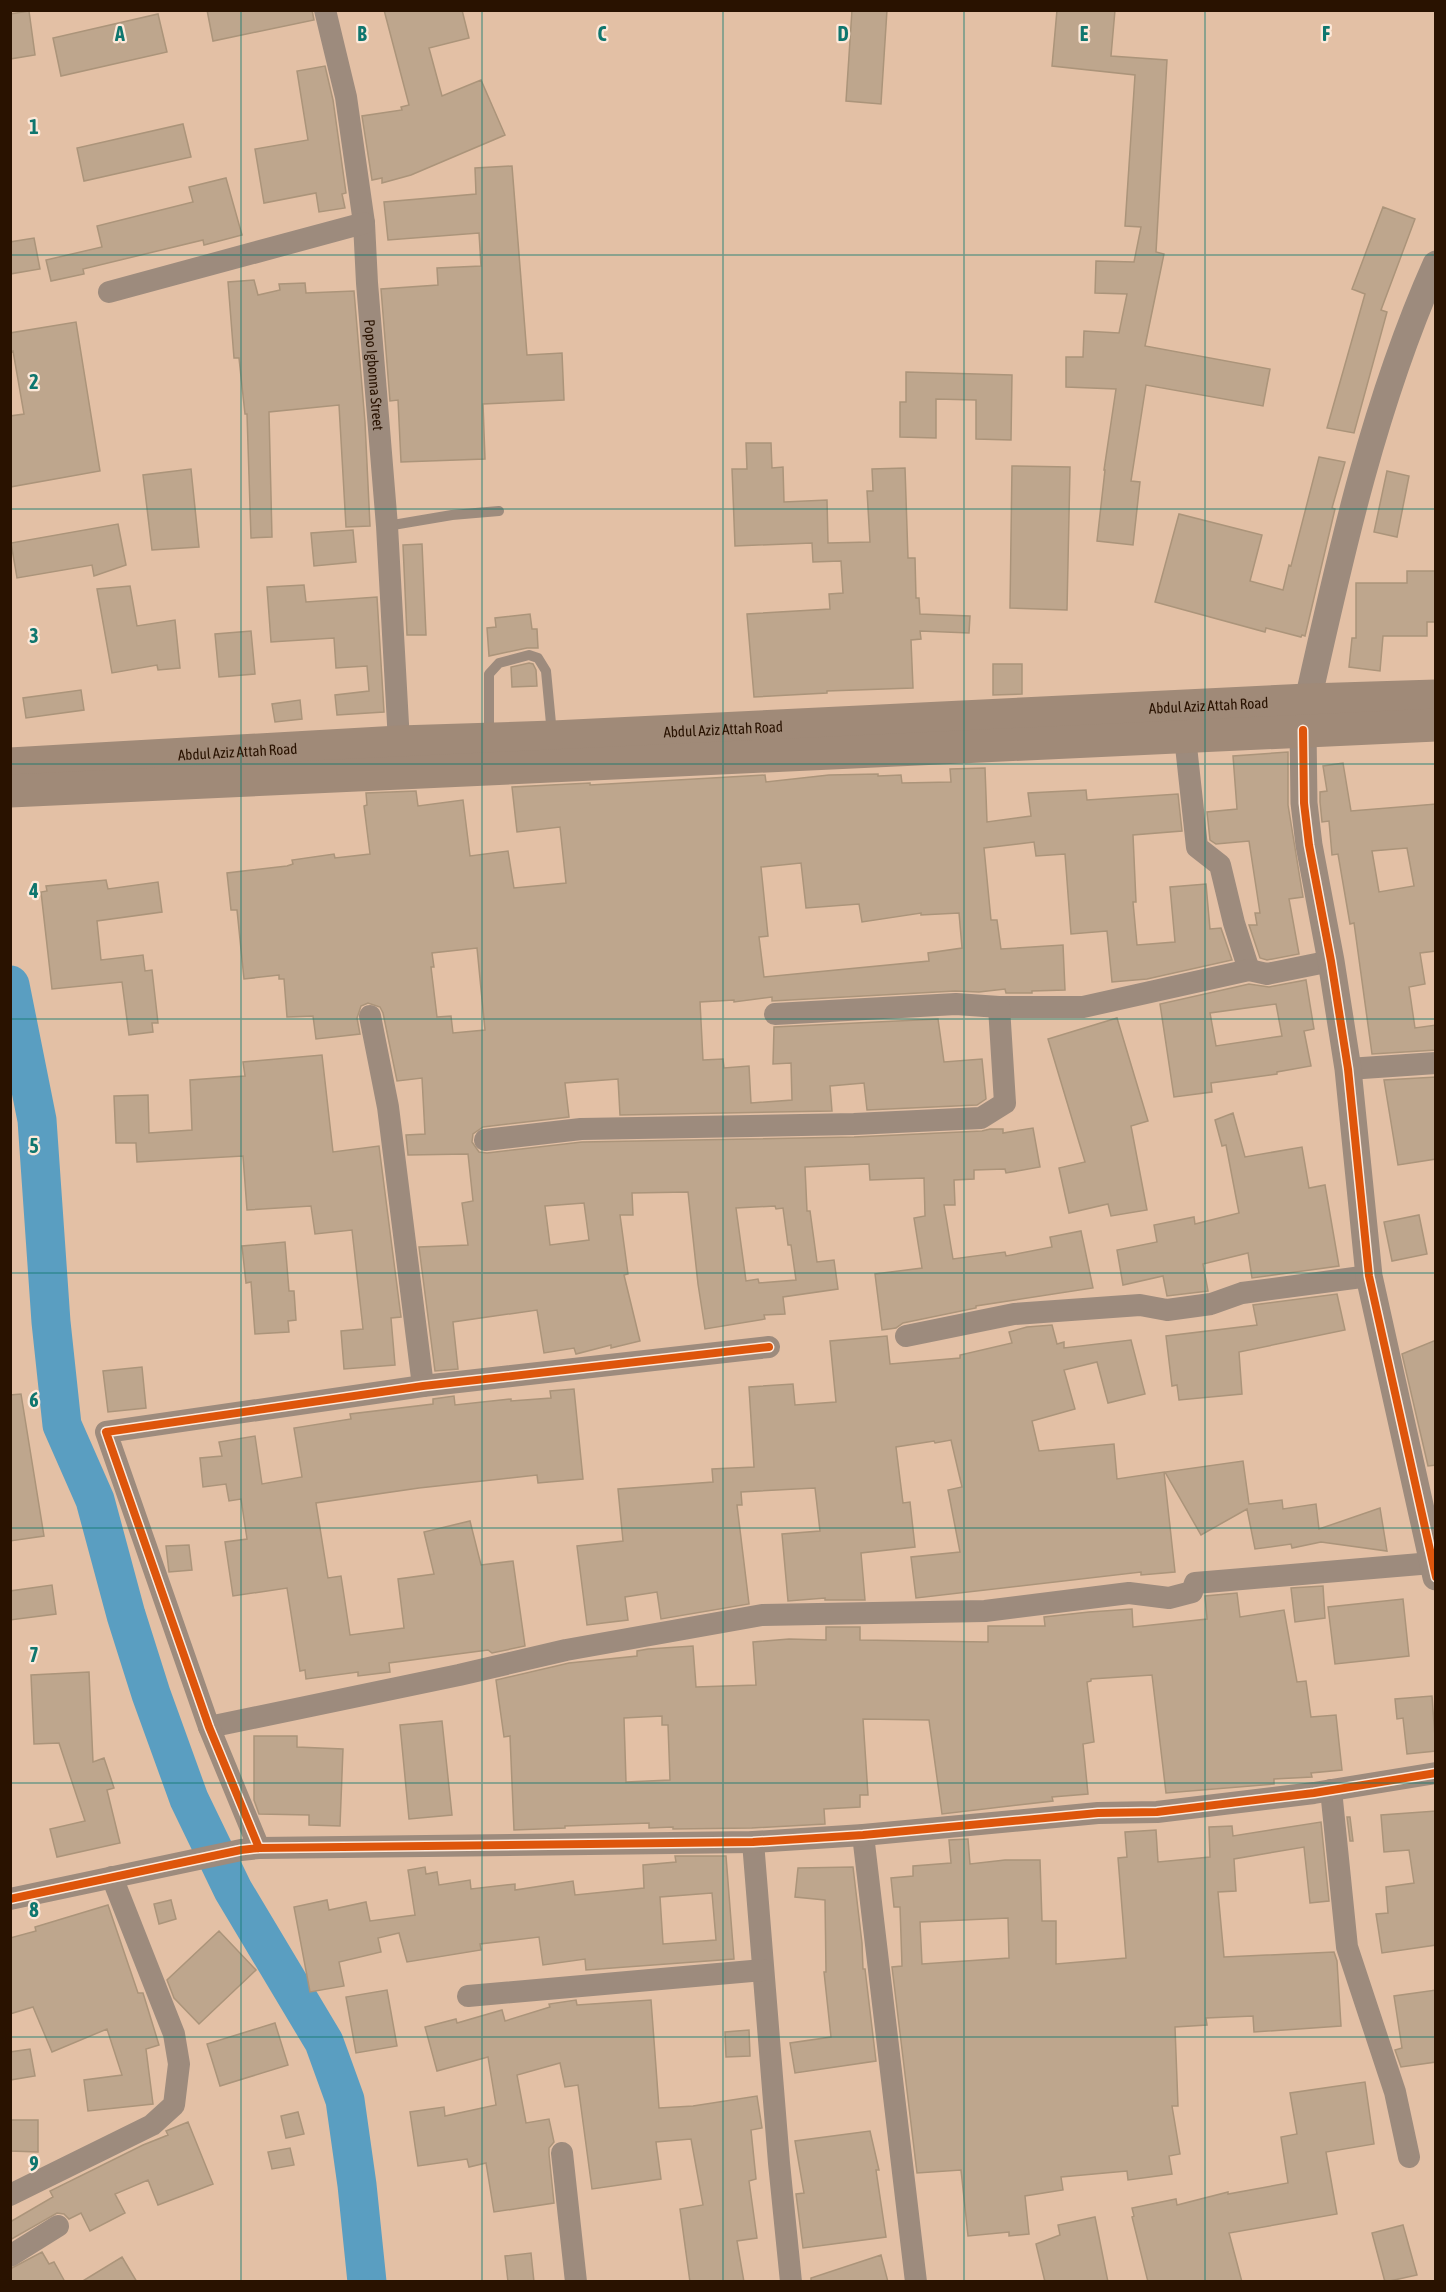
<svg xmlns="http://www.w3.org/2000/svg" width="1446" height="2292" font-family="'Asap Condensed',sans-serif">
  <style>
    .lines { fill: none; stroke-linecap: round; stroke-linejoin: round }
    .river { stroke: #5a9ec1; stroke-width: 39 }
    .building { fill: #bea68d; stroke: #ab947a; stroke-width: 1.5; fill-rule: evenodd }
    .service { stroke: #9d8b7d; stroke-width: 10 }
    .minor { stroke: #9d8b7d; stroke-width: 22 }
    .tertiary { stroke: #9d8b7d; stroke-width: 27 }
    .trunk { stroke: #a08a78; stroke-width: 33 }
    .cycleway-casing { stroke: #fde9da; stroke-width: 11 }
    .cycleway { stroke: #de550b; stroke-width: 8 }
    .grid { fill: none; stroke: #0f766e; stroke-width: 1.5; stroke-opacity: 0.55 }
    .labels { text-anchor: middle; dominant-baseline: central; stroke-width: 4.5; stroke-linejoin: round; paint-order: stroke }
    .street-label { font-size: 15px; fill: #291200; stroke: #fde9da }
    .grid-label { font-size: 20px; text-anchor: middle; font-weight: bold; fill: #0f766e; stroke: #fde9da; stroke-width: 4.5; stroke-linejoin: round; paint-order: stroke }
  </style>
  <rect width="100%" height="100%" fill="#e3c0a5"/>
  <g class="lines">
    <path class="river" d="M10,985L37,1120L51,1322L62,1425L95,1500L126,1615L151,1694L189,1799L233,1890L324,2042L345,2100L357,2185L367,2282"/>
  </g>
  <path class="building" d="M207,10H312L314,20L213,41Z
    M384,10H462L469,38L429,48L442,96L481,80L505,135L411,175L382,183V178L372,180L362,116L402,110L401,107L409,105Z
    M852,10H887L881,104L846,101Z
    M1057,10H1115L1111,56L1167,60L1156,252L1164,254L1145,346L1270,369L1263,406L1146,385L1131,481L1140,482L1133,545L1097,541L1105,470H1104L1116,389L1066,387V357H1083L1084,331L1119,333L1127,294L1095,293L1096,261L1134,262L1141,227L1125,226L1135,75L1052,66Z
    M29,11L35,55L10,59V14Z
    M158,14L167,52L61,76L53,38Z
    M325,66L333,100L346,193L342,194L345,208L319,212L316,193L264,203L255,149L308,140L297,71Z
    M183,124L191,157L84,181L77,148Z
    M512,166L527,355L562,353L564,400L483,404L485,459L401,462L398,400L390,401L381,289L438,285L437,268L481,266L479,233L388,240L384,202L476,194L475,168Z
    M226,178L242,235L204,245L203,240L83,269L84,274L51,281L46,260L102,247L97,226L193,202L189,187Z
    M1383,207L1415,219L1381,310L1387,312L1354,433L1327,428L1365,294L1352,289Z
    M34,238L40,269L10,274V242Z
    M254,280L258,295L280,290L279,284L305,283L306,293L354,291L365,422L370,526L346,527L339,405L269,412L272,537L251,538L247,414H245L239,358H234L228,282Z
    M76,322L100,471L10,487V416L24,414L13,351L10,352V333Z
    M906,372L1012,375L1011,440L976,439V400L936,399V438L900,437V402H906Z
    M746,443H771L772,468L783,467L784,502L827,500L828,543L870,542L867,491H873L872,469L905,468L908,558H915L916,598H919L920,614L970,616L969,633L920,631L921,639L911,640L913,688L827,691V693L754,697L747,614L830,609L829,594L843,593L841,561L813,562L812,543L735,546L732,469H747Z
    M1319,457L1345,462L1332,508L1335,509L1305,636L1302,635L1301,637L1266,628L1265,632L1155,602L1179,514L1262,535L1250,581L1283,590L1289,565L1291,566Z
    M1012,466L1070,467L1067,610L1010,608Z
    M191,469L199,547L152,550L143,475Z
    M1387,471L1409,476L1397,537L1374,532Z
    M118,524L126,565L94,576L92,565L17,578L11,543Z
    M353,530L356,562L314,566L311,533Z
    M422,544L426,635H407L403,545Z
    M1407,571H1436V622H1427V636H1383L1380,671L1349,667L1352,638H1356V583H1407Z
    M304,585L306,602L377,597L384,712L337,715L335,695L369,691L367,666L336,668L334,638L271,642L267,587Z
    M130,586L137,626L175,620L180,668L158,670L157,665L112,673L97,589Z
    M530,614L532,629H537L538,648H527L489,656L487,628L496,627L495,618Z
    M251,631L255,674L219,677L215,634Z
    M529,663L533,664L536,670L537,686L512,687L511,667Z
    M993,664H1022V694L993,695Z
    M81,690L84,710L26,718L23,698Z
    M300,700L302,719L275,722L272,704Z
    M1288,752V805L1303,897L1289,899L1299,954L1267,960L1260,958L1249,925H1257L1255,913H1260L1249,841L1216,844L1210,840L1207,812L1237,809L1233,756Z
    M1343,763L1351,811L1436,804V951L1420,953L1425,984L1409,987L1415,1028L1436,1025V1050L1372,1054L1354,923L1350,924L1338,854L1332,855L1329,821L1322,822L1320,802V792L1327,791L1323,766ZM1407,848L1414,886L1379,892L1372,851Z
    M985,768L987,822L1031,816L1028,793L1086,790L1087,800L1178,794L1182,831L1133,835L1136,902H1133L1137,945L1175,942L1170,887L1206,884L1210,929L1221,928L1232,960L1147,979L1112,982L1107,931L1071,934L1065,854L1036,856L1034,842L984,848L991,920H997L1001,949L1063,945L1065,990L1032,991V993H1006L1005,989L979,992L955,991L772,1001V997L734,1002V1000L700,1002L703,1060L723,1059L724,1068L749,1066L751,1103L792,1100L791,1063L773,1064L774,1027L938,1019L944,1062L982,1059L986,1099L977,1105L867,1110L864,1083L830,1086L832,1111L620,1115L618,1079L565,1083L569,1117L483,1127L473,1134L472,1142L479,1152L487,1153L582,1142L854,1137L982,1131L990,1129H1003V1133L1033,1128L1040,1167L1006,1173L1005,1169L974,1170V1179L954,1180L955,1205H944L953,1259L1005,1252L1006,1256L1052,1247L1050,1237L1081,1231L1093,1288L976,1306V1308L903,1323L896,1328L882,1330L875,1274L922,1268L914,1218L925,1216L924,1178L870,1180L869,1164L805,1167L807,1211H810L817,1262L834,1260L838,1289L783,1297L785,1314L764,1315L765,1319L705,1329L698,1284L688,1192L632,1193L633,1215H620L628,1274L624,1275L640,1341L611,1348V1345L576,1354L574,1348L544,1353L537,1310L453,1322L458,1369L435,1371L419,1247L468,1245L462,1203L473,1201L468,1154L408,1155L406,1135L425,1134L422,1078L397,1081L383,1013L380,1007L368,1003L361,1006L357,1018L360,1034L316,1039L313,1016L287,1017L284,979H279V975L244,979L237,910H231L227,873L287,866L293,864L292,860L334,854L335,858L370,854L364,806L367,805L366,793L416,791L418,806L463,800L470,856L508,851L514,888L566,883L560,827L517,832L512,787L590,783V785L765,775L766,782L829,775L878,774V776L901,775L902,783L951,782L950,769ZM801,863L806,908L859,904L862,922L921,913V915L959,913L962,948L928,953L929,961L764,977L759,937L768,936L761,867ZM477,948L485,1030L453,1033L451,1016L437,1017L431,967H434L432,953ZM584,1203L589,1240L550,1245L545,1206ZM775,1206L776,1209L783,1208L788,1245H791L796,1280L759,1283L758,1279L746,1281L736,1208Z
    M106,880L108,889L158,882L162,912L97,921L101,960L143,955L145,971L152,970L158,1023H152L153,1032L129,1035L122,982L52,989L41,892L47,891L46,886Z
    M1306,980L1314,1029L1304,1031L1311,1066L1277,1072V1074L1211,1083L1212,1092L1174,1097L1160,1004L1249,984L1269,987ZM1276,1004L1282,1036L1216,1046L1210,1013Z
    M1117,1018L1148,1121L1131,1126L1147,1210L1111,1216L1108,1204L1069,1213L1059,1168L1085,1162L1048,1039Z
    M322,1055L333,1152L379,1146L401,1317L391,1318L395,1365L344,1369L341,1331L363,1329L352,1230L315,1234L311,1206L247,1210L243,1156L137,1162L136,1143H116L114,1096L148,1095L149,1133L192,1130L190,1080L245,1076L243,1062Z
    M1436,1077V1159L1398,1165L1384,1080Z
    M1233,1113L1245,1157L1302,1147L1309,1188L1325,1185L1339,1266L1252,1278L1248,1253L1203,1264L1208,1291L1167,1296L1163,1276L1123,1285L1117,1250L1157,1242L1154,1225L1194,1217L1195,1224L1239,1213L1226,1145L1222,1146L1215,1120Z
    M1419,1215L1427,1254L1392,1261L1384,1222Z
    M285,1242L289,1291H294L296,1320L288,1321L289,1332L255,1334L251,1282L246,1283L242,1246Z
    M1337,1294L1345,1330L1239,1352L1242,1394L1179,1400L1177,1385L1172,1386L1166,1336L1257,1325L1253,1305Z
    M1052,1325L1057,1344L1064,1342V1348L1131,1340L1145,1394L1108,1403L1097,1362L1064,1370L1075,1409L1032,1421L1039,1451L1114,1444L1117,1479L1164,1472L1175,1572L1141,1575V1572L916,1598L911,1557L960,1552L948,1490L962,1487L951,1440L935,1443L934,1441L896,1447L903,1503L910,1502L915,1547L861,1553L865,1600H825V1598L788,1601L782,1534L820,1531L815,1488L741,1492L742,1505H737L749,1604L661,1619L657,1592L625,1597L628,1620L587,1625L577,1546L623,1541L618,1489L713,1482L712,1469L754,1467L749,1387L793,1384L795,1405L836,1402L830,1341L887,1336L890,1364L960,1358V1355L1012,1343L1009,1332L1027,1327Z
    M1436,1340V1465L1428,1466L1402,1354Z
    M142,1367L146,1408L108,1412L103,1371Z
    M574,1389L583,1479L538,1483L537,1475L419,1488L316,1503L328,1578L341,1576L350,1635L404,1628L398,1579L434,1574L424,1532L470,1521L481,1565L513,1561L525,1646L492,1653L488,1650L389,1663L390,1672L358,1676V1672L306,1679L305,1670L300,1671L287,1588L233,1596L225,1542L247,1539L241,1499L229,1501L226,1484L203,1487L200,1458L222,1456L219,1442L255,1436L262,1484L302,1477L294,1428L351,1419L350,1414L433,1404V1399L454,1396L455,1405L511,1399V1401L551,1398L550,1391Z
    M21,1394L44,1536L10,1541V1395Z
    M1243,1461L1249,1504L1282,1500L1283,1509L1316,1504L1319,1529L1380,1508L1387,1551L1321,1542L1292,1548L1291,1544L1255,1549L1247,1509L1201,1535L1165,1472Z
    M189,1545L192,1570L169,1572L166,1546Z
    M52,1585L56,1614L10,1620V1591Z
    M1323,1586L1325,1618L1295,1622L1291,1588Z
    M1237,1593L1240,1617L1284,1610L1297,1682L1306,1681L1311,1717L1336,1715L1342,1770L1311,1773L1312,1777L1274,1779V1784L1166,1793L1152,1675L1091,1679V1681L1087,1682L1094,1742L1083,1744L1088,1794L1052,1797L1053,1801L942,1814L929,1720L863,1719L868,1795H860V1807L824,1809L825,1824L752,1828L673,1829V1827L649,1828V1823L565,1826V1828L514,1830L510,1736L504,1737L496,1680L569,1663L637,1656V1651L648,1649L693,1646L696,1687L756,1685L753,1642L789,1639L826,1640V1627H860V1640L988,1642V1626H1045L1044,1617L1089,1612L1132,1609L1133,1627L1207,1619L1205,1596ZM662,1716V1725H668L670,1780L626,1782L624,1718Z
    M1403,1599L1409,1656L1335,1664L1328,1607Z
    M89,1672L93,1762L104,1758L114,1788L107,1790L120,1843L57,1857L50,1829L85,1821L59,1743L34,1744L31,1675Z
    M1432,1696L1436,1751L1407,1754L1403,1718L1397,1719L1395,1699Z
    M442,1721L452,1815L409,1819L400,1725Z
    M254,1736H297V1747L343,1749L340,1826L309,1825V1815L259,1814L254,1800Z
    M1436,1811V1945L1382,1953L1376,1914L1388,1913L1386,1887L1414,1883L1409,1850L1384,1852L1381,1815Z
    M1347,1817H1350L1353,1841H1350Z
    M1321,1822L1329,1901L1310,1903L1304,1847L1234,1859L1236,1891L1218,1892L1224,1957L1334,1952L1337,1961L1341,2026L1254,2032L1253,2016L1206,2018L1207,2025L1175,2027L1178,2106H1172L1180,2154L1169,2156L1172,2174L1128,2180L1127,2171L1061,2177L1063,2190L1025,2196L1029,2234L1009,2236V2232L968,2236L961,2170L917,2173L892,1967L902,1966L900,1907H894L891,1878L913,1876V1866L951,1863L949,1840L968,1839L970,1864L1005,1860H1040L1042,1921H1056V1964L1126,1958L1118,1858L1127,1857L1125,1832L1156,1830L1158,1862L1210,1857L1209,1827L1232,1826L1233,1836ZM1008,1918L1009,1958L922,1964L920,1922Z
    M675,1856H726L734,1959L586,1970L585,1959L543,1965L539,1937L480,1944L481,1950L407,1962L399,1933L378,1938L381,1952L339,1962L344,1986L310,1992L294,1907L327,1900L329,1910L366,1902L370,1921L415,1915L408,1870L425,1867L426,1874L437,1872L439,1885L470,1880L471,1889L515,1884V1890L573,1881L575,1895L644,1888L643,1865L676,1862ZM712,1893L716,1940L663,1944L660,1897Z
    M853,1867L862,1943L863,1969H865L876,2061L795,2073L790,2043L831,2037L824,1972H826L825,1900L795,1897L798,1868Z
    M171,1900L176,1919L159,1924L154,1904Z
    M108,1905L138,1993H143L159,2045L146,2049L153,2104L88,2111L84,2080L122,2075L107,2029L52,2052L33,2007L10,2014V1938L36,1931L35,1927Z
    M219,1931L256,1970L199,2024L174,1998L167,1980Z
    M387,1990L397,2046L356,2053L346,1997Z
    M1436,1990V2062L1401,2067L1395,2050L1402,2048L1394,1996Z
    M576,2000L577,2005L651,2000L659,2108L693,2106L757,2096L762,2128L751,2130L756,2179L749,2181L757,2238L737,2241L744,2282H690L680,2209L703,2205L691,2139L656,2142L661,2179L592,2189L578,2085L565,2087L560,2063L517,2075L526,2123L549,2119L554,2142L549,2148V2154L554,2203L494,2212L486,2163L469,2167L467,2159L418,2166L410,2112L444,2107L445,2116L496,2105L488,2057L437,2071L425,2027L456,2019L457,2023L502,2010L505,2021L550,2007L549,2004Z
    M275,2023L288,2065L220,2086L207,2044Z
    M749,2030L750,2056L726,2057L725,2032Z
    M30,2049L35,2076L10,2080V2052Z
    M1365,2082L1374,2144L1326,2152L1337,2214L1229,2233L1242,2282H1148L1132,2217L1134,2216L1132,2208L1176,2199L1177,2205L1228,2192V2194L1288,2183L1281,2137L1297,2134L1290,2093Z
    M298,2112L304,2134L286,2138L281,2116Z
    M10,2120H38V2152L10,2151Z
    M188,2122L213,2184L158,2205L148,2180L115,2194L125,2213L90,2231L81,2213L69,2219L64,2214L57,2213L10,2240V2222L53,2197L50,2191L143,2145L168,2135L166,2131Z
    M870,2131L879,2170H876L886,2237L803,2248L796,2194L804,2193L795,2141Z
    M290,2148L294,2165L272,2169L268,2152Z
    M1095,2217L1108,2282H1045L1036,2244L1060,2235L1058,2225Z
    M1403,2225L1417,2275L1385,2282L1372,2233Z
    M42,2252L49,2264L54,2262L65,2282H10V2269Z
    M531,2253L534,2282H508L505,2256Z
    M881,2255L888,2282H811V2278Z
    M122,2257L137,2282H81Z"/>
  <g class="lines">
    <path class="service" d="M387,526L452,515L499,511
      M489,734V674L499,663L529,655L538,658L546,671L552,734"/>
    <g class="minor">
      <path id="s1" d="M325,10L346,97L364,223L367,283L387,526L399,742"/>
      <path d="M109,292L364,223"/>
      <path d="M1185,737L1197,847L1220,865L1234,923L1249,970"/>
      <path d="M775,1014L956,1004L999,1007H1083L1249,970L1267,974L1331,961"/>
      <path d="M370,1016L388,1107L423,1386"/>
      <path d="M1348,1069L1436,1063"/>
      <path d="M485,1140L581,1129L854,1124L981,1118L1005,1103L999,1007"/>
      <path d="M906,1336L1014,1314L1140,1305L1167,1310L1211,1304L1242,1293L1369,1276"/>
      <path d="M209,1727L459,1675L566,1650L762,1615L985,1611L1129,1593L1169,1598L1192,1592L1195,1583L1432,1563"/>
      <path d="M1331,1790L1347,1947L1395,2092L1409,2157"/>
      <path d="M863,1835L916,2282"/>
      <path d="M753,1842L779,2163L791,2282"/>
      <path d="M259,1848L209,1727L106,1432L423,1386L769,1347"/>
      <path d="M10,1899L241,1850L259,1848L753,1842L863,1835L1098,1813L1157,1812L1314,1793L1436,1773"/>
      <path d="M468,1996L763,1970"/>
      <path d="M562,2153L576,2282"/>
      <path d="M10,2195L152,2125L174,2105L179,2064L174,2034L112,1877"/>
      <path d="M10,2256L58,2226"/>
    </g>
    <path class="tertiary" d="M1308,700C1341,552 1374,403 1436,264
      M1303,730L1304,803L1309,845L1331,961L1348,1069L1369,1276L1436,1577"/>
    <g class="trunk">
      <path id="s2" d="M10,764L399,742L553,737L1308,700L1436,696"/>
      <path d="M10,791L1436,725"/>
    </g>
    <g class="cycleway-casing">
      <path id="cycleway" d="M1303,730L1304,803L1309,845L1331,961L1348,1069L1369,1276L1436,1577
        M259,1848L209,1727L106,1432L423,1386L769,1347
        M10,1899L241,1850L259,1848L753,1842L863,1835L1098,1813L1157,1812L1314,1793L1436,1773"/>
    </g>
    <use href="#cycleway" class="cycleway"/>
  </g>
  <path class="grid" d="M241,10V2282M482,10V2282M723,10V2282M964,10V2282M1205,10V2282M10,255H1436M10,509H1436M10,764H1436M10,1019H1436M10,1273H1436M10,1528H1436M10,1783H1436M10,2037H1436"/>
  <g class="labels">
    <g class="street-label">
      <text stroke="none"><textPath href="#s1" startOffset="369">Popo Igbonna Street</textPath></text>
      <text stroke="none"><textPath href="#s2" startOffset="1200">Abdul Aziz Attah Road</textPath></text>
      <text stroke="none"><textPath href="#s2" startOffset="714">Abdul Aziz Attah Road</textPath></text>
      <text stroke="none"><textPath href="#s2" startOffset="228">Abdul Aziz Attah Road</textPath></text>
    </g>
  </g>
  <g class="grid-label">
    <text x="120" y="41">A</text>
    <text x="362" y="41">B</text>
    <text x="602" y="41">C</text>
    <text x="843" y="41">D</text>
    <text x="1084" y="41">E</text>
    <text x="1326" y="41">F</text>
    <text x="34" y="134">1</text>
    <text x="34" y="389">2</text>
    <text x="34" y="643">3</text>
    <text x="34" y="898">4</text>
    <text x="34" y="1153">5</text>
    <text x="34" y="1407">6</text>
    <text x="34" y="1662">7</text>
    <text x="34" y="1917">8</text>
    <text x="34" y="2171">9</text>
  </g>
  <rect width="1446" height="2292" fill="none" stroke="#291200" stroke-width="24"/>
</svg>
